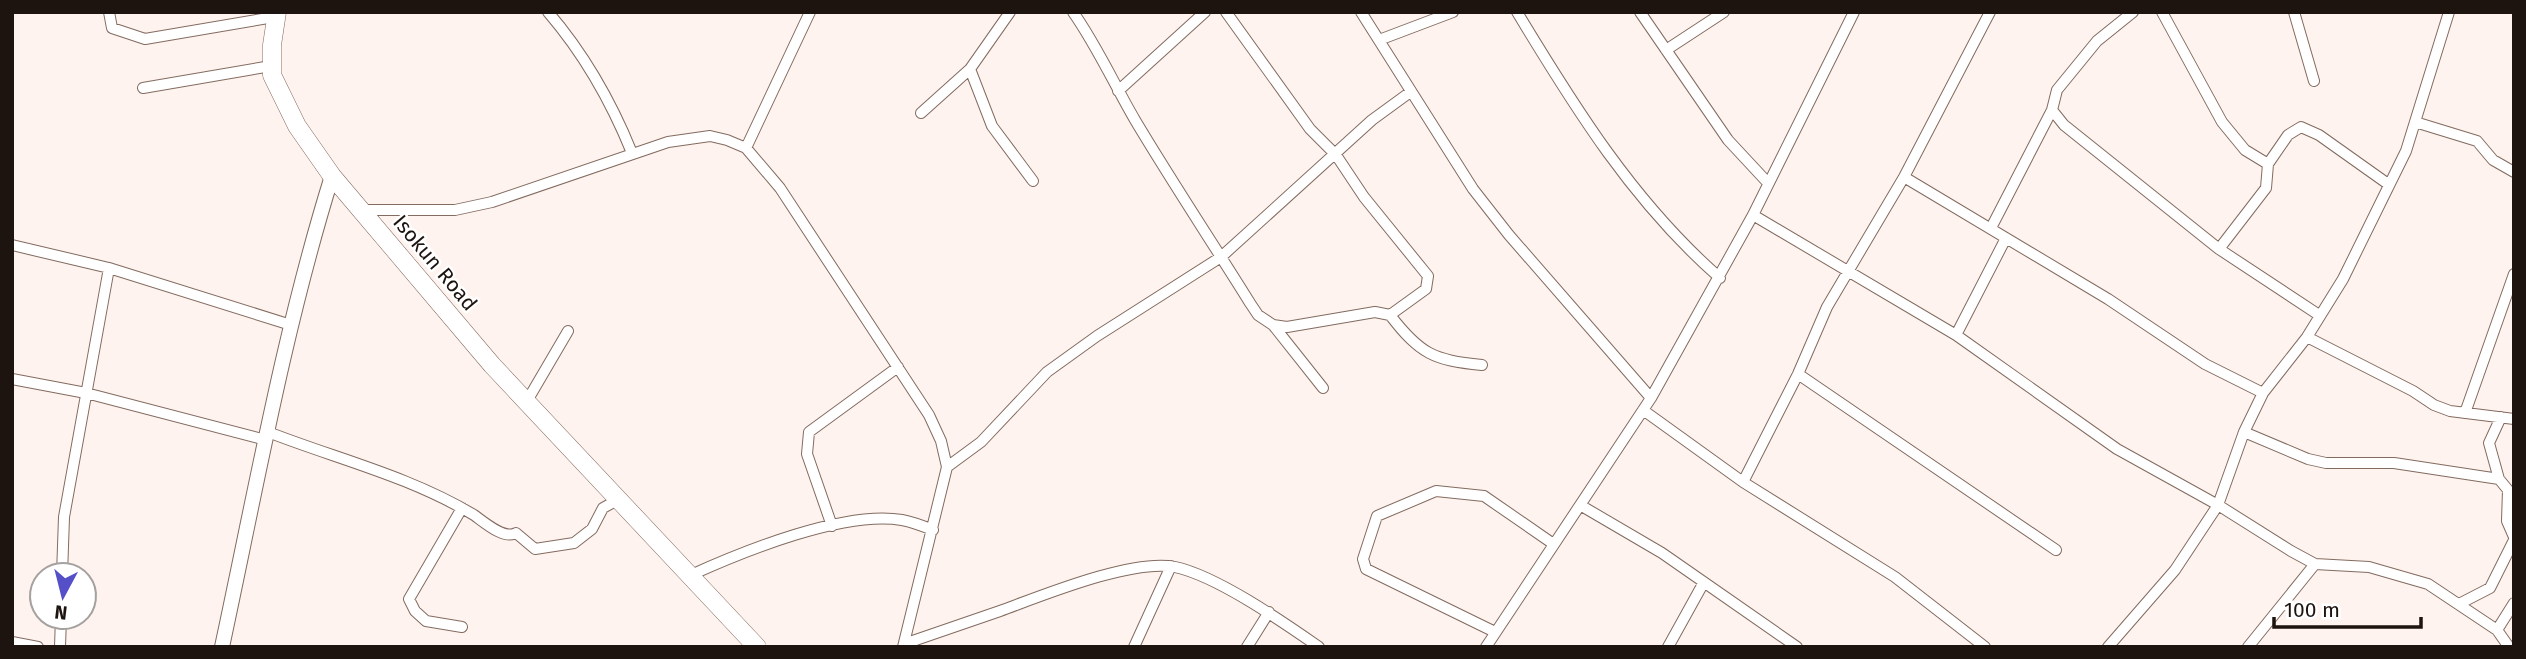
<svg xmlns="http://www.w3.org/2000/svg" width="2526" height="659" font-family="'Fira Sans',sans-serif">
  <style>
    .lines { fill: none; stroke-linecap: round; stroke-linejoin: round }
    .minor-casing { stroke: #836b60; stroke-width: 12 }
    .tertiary-casing { stroke: #836b60; stroke-width: 16 }
    .primary-casing { stroke: #836b60; stroke-width: 19 }
    .minor { stroke: #fff; stroke-width: 10 }
    .tertiary { stroke: #fff; stroke-width: 14 }
    .primary { stroke: #fff; stroke-width: 18 }
    .labels { text-anchor: middle; dominant-baseline: central; stroke-width: 5; stroke-linejoin: round; paint-order: stroke }
    .street-label { font-size: 21px; fill: #1d1410; stroke: #fff }
  </style>
  <rect width="100%" height="100%" fill="#fef3ee"/>
  <g class="lines">
    <g class="minor-casing">
      <path id="minor" d="M109,12L112,28L145,39L274,17
        M548,12C585,55 611,101 632,153
        M1073,12C1097,46 1114,84 1135,120C1172,182 1212,242 1250,303L1258,315L1273,325L1323,388
        M1226,12L1310,129L1336,155L1364,197L1428,276L1426,289L1390,315
        M1361,12L1473,189L1509,235L1651,398
        M1517,12C1575,108 1634,203 1720,278
        M1640,12L1728,140L1768,183
        M2162,12L2222,122L2245,150L2268,164
        M2294,12L2314,81
        M1379,40L1453,12
        M1666,50L1724,12
        M970,69L992,126L1033,181
        M143,88L271,66
        M1118,91L1205,12
        M2052,110L2064,125L2219,249L2319,315
        M921,113L970,69L1010,12
        M2415,122L2477,141L2493,160L2514,172
        M746,148L810,12
        M1904,177L2108,299L2205,364L2263,393
        M360,210H455L492,202L668,142L710,136L727,140L746,148L780,188L929,415L941,441L947,467L903,647
        M1753,215L1956,335L2117,449L2218,505L2291,551L2315,564L2369,567L2428,584L2497,630L2509,647
        M1991,228L2052,110L2057,90L2097,41L2133,12
        M12,245L109,268L291,325
        M2219,249L2266,188L2268,164L2288,135L2301,127L2319,135L2388,184
        M1273,325L1287,327L1375,312L1390,315C1420,354 1433,360 1482,365
        M1956,335L2006,238
        M2307,337L2413,391L2434,405L2450,411L2514,419
        M1798,374L2056,550
        M12,379L86,393L266,440
        M527,401L568,331
        M1643,410L1743,482L1895,577L1985,647
        M2465,413L2514,274
        M2501,417L2489,443L2499,479L2508,490L2507,521L2514,537
        M268,432C337,459 409,476 474,515C484,522 504,540 516,533L535,549L574,543L592,529L603,508L619,499
        M2244,432L2308,459L2326,463H2394L2499,479
        M947,467L981,442L1047,372L1097,336L1221,257L1372,120L1409,93
        M1743,482L1798,374L1827,307L1904,177L1990,12
        M1580,505L1662,553L1797,647
        M462,508L409,599L415,611L426,621L462,627
        M832,526L807,454L809,432L898,367
        M62,575L64,517L109,268
        M691,575C744,551 845,510 902,520C913,522 923,526 933,530
        M2459,604L2490,588L2514,540
        M2497,630L2514,603
        M1495,632L1366,569L1363,559L1377,516L1436,491L1484,496L1552,543
        M12,642L38,647
        M904,644C936,633 968,622 1000,611C1041,596 1133,558 1175,567C1217,576 1283,622 1319,647
        M60,647L61,617
        M1134,647L1171,566
        M1247,647L1269,612
        M1486,647L1651,398L1753,215L1854,12
        M1668,647L1704,582
        M2108,647L2175,570L2218,505L2244,432L2263,393L2307,337L2343,279L2406,151L2449,12
        M2248,647L2315,564"/>
    </g>
    <g class="tertiary-casing">
      <path id="tertiary" d="M222,647C256,489 284,330 332,176"/>
    </g>
    <g class="primary-casing">
      <path id="primary" d="M277,12L272,45V75L297,126L332,176L492,365L757,647"/>
    </g>
    <use href="#minor" class="minor"/>
    <use href="#tertiary" class="tertiary"/>
    <use href="#primary" class="primary"/>
  </g>
  <g class="labels">
    <g class="street-label">
      <text transform="translate(435 263) rotate(50)">Isokun Road</text>
    </g>
  </g>
  <rect width="2526" height="659" fill="none" stroke="#1d1410" stroke-width="28"/>
  <g transform="translate(63 596) rotate(187)"><circle r="33" fill="#ffffff" stroke="#a5a19f" stroke-width="2"/>
  <path d="M0-5L12 26L0 18L-12 26Z" fill="#5550c8"/>
  <text y="-10" font-size="19" font-weight="bold" text-anchor="middle" fill="#1d1410">N</text>
  </g>
  <path d="M2274 617v10h147v-10" fill="none" stroke="#1d1410" stroke-width="3.5"/>
  <text x="2284" y="617" font-size="21" fill="#1d1410" stroke="#ffffff" stroke-width="5" paint-order="stroke">100 m</text>
</svg>
